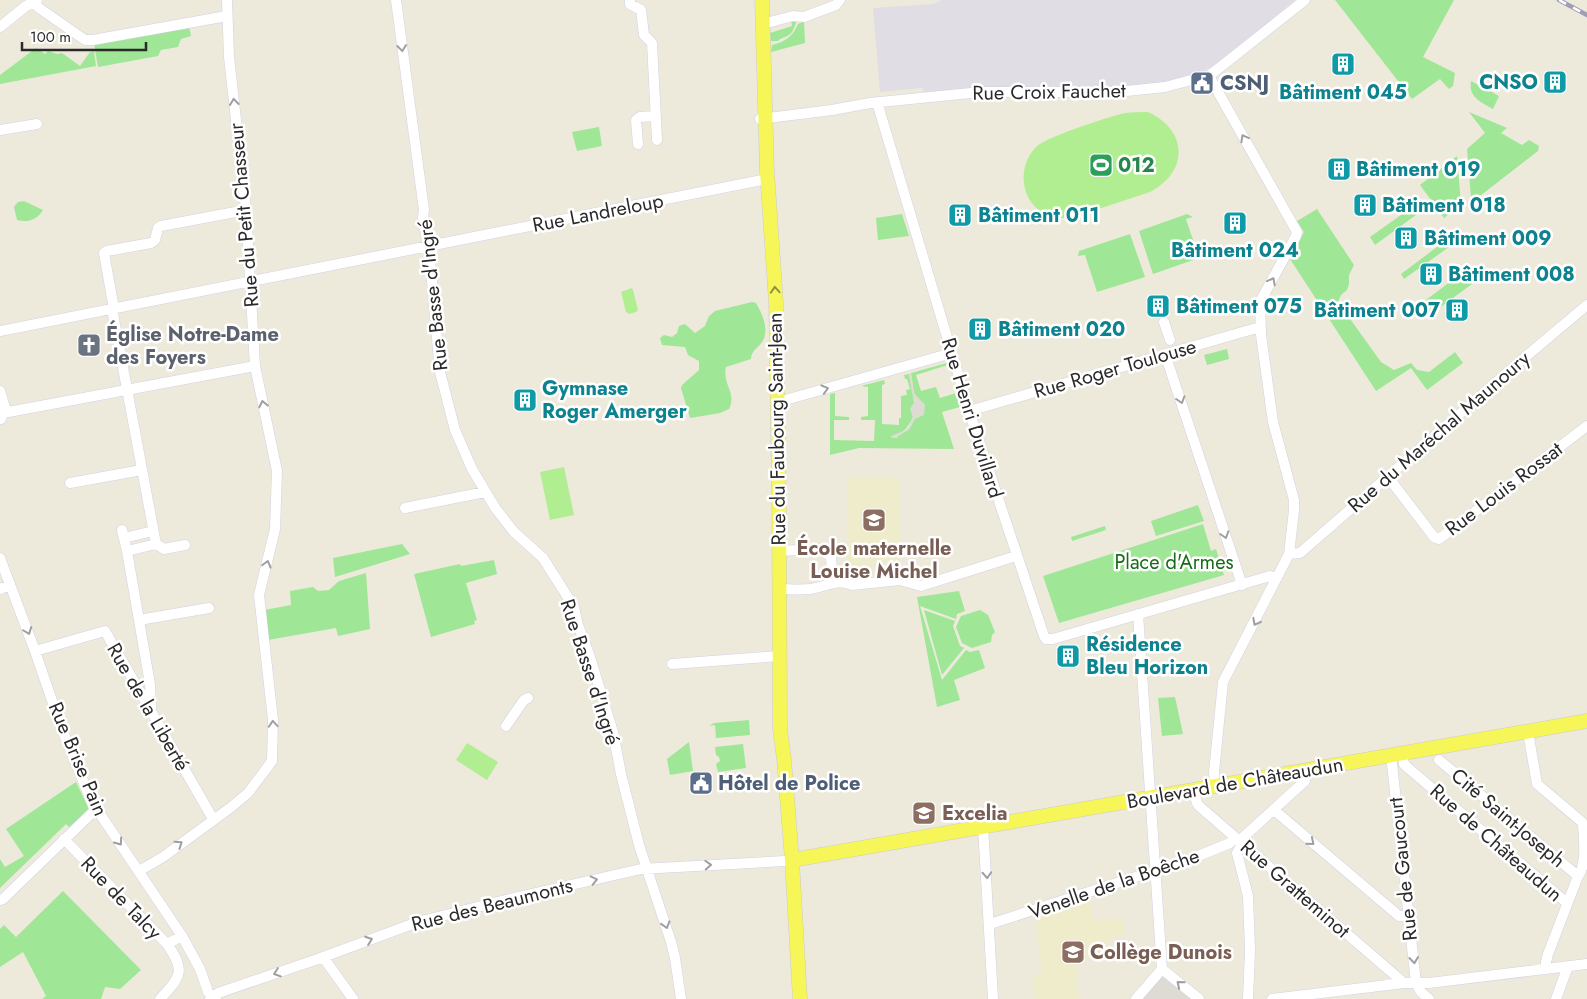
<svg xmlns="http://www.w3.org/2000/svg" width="1587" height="999" font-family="Jost,sans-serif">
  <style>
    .industrial { fill: #e1dde5 }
    .education { fill: #efeccb }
    .green { fill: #9fe696 }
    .pitch { fill: #b1ee91 }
    .plaza { fill: #dddbd3 }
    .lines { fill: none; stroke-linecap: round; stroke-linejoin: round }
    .minor-casing { stroke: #d2d1e4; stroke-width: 11 }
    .major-casing { stroke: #ccc; stroke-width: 15 }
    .minor { stroke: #fff; stroke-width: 10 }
    .major { stroke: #f6f658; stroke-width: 14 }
    .rail-casing { stroke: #a09eb6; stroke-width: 4.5 }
    .rail { stroke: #fff; stroke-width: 2.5; stroke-dasharray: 8; stroke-linecap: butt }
    .oneway { stroke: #9f9f9f }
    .oneway2 { stroke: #909041 }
    .labels { text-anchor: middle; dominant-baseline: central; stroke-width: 5; stroke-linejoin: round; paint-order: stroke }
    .culture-label { font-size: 20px; font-weight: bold; fill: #0d838f; stroke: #fff; text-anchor: start }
    .service-label { font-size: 20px; font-weight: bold; fill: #4e5e75; stroke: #fff; text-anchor: start }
    .street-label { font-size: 20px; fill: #2a2a2a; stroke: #fff }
    .leisure-label { font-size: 20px; font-weight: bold; fill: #27864d; stroke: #fff; text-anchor: start }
    .worship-label { font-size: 20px; font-weight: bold; fill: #5b616d; stroke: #fff; text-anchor: start }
    .education-label { font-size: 20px; font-weight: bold; fill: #785e54; stroke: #fff; text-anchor: start }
    .park-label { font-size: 20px; fill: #176b19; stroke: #fff }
  </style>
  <rect width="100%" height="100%" fill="#edeadc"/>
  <path class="industrial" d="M941,0H1295L1223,60L1196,75L1154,86L993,87L923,92V88L880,92L873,8L933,4Z"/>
  <path class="education" d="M848,478H900V561L847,566Z
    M1091,902L1093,921L1122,918L1125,935L1108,937L1109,945H1106L1107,956L1075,959L1079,999H1035L1031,975L1042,974L1035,916L1057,908L1058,910L1066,905Z"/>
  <path class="green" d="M1335,0H1454L1423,57L1455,73L1453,86L1449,89L1440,79L1412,99Z
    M791,20H797C795,25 793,33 789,35C784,38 782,37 778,41H771L770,33L792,26Z
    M804,21L805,43L771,52L772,45C785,42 793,36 798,24Z
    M189,26L191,36L181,39L178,47L161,50L158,56L98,67L94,44Z
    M36,48L45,54L48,51L57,54L62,53L80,66L90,52L94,51L96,66L0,84V75Z
    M1471,81L1499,96L1493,109C1481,102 1468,97 1471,81Z
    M1469,112L1507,128L1501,133L1522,145L1529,140L1539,146L1538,151L1476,199L1471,198L1467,149L1485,133Z
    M599,127L602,146L577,151L572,132Z
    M1457,156L1461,204L1444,218L1420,185Z
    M24,201L43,210C37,220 27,223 17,220L14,207L18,202Z
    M1415,205L1420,212L1375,245L1370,237Z
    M1317,209L1354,265L1349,275V284L1347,290L1341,295L1338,302L1381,362L1394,370L1411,363L1417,370L1429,372L1455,352L1463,363L1427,390L1411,368L1376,391L1290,259L1304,232L1297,221Z
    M902,214L909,236L878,240L876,218Z
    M1187,214L1193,217L1186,219L1199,258L1153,274L1139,231Z
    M1130,234L1145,277L1097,292L1085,255L1078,256L1079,251Z
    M1445,241L1449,247L1404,279L1401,274Z
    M1463,272L1472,284L1431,314L1422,303Z
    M752,302L756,303C762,313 770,331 762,342C758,348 751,351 751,359L726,367C722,385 737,392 729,409L720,413L690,418L681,388L682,385L699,370V361L688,355L685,347L662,345L660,338L664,335L672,337L677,333L679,326L685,324L695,333L705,326L709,316L715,311Z
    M1227,349L1229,359L1207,365L1204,355Z
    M947,363L948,365L916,375L921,391L936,387L940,398L956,393L960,407L942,412L954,449L859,448L830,455V394L835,393V416L849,417V420H834V440L874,441L875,420H861V417L868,416V387L861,386L884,380L885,384L882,385V424L899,425V418H901V396L907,395L906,390L910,389L907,379H905L904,375L909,374C913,401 923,416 898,436C915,426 915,419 920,401L914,393L911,373Z
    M1198,505L1204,521L1156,536L1151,521Z
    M1203,524L1211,551L1216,549L1224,575L1059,623L1043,576Z
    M1105,526L1106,530L1072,541L1071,537Z
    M402,544L410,554L335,577L333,558Z
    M494,560L497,574L466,583L477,620L474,621L475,624L431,637L414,574L460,564L461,566Z
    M366,573L370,629L338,636L336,628L268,640L264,610L291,605L290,591L313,587L318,591L329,590L339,581Z
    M959,591L965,611L957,614L956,619L920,606L942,680L966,650L970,652L979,650L985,668L954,680L960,700L937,707L917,597Z
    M924,610L955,621L953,626L960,646L964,648L942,675Z
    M980,610L988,615L995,632L992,635L991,642L972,648L962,643L956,627L961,616Z
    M1175,697L1183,734L1162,736L1158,698Z
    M749,720L750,735L716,738L715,725L709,726L714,723Z
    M689,742L693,771L670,775L667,759Z
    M743,744L746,768L718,772L716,764L720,761L719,757L716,755L715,747Z
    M76,782L88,807V811L69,827L66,824L64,826L0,888V859L5,867L24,856L6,829Z
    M63,891L141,970L120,989L105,987L101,999H42L46,996L23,952L0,967V929L4,925L16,937Z"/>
  <path class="pitch" d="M1148,112C1188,130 1189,172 1150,192L1071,218C1062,218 1053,218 1044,213C1020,201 1017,166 1036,147C1046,137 1108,117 1125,113C1132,112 1141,112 1148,112Z
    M632,288L633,290L638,310L636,312L629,314L626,312L621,292Z
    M564,467L574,515L550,520L540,472Z
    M467,743L498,762L487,780L456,760Z"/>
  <path class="plaza" d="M911,373L914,393L925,405L924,415L915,419L909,430L898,436V438H891V436L908,429L913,417L910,409L915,401L912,393L909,374Z
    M1164,976L1193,999H1140L1160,977Z"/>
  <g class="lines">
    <g class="minor-casing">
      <path id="minor" d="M396,0L424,210L423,217L430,259L440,372L455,430L472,469L496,509L514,532L543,558L574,607L578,625L589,654L613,732L621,774L639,845L671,942L675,958L681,999
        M630,0V4L641,10L644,35L652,43L657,140
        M34,2L39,8L85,40H93L227,16
        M763,24L793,16L804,17L836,5L840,0
        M0,27L26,6L37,0
        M1209,76L1297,232L1296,236L1260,302L1261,335L1273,422L1294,500V510L1289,554L1223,682L1214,772L1215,786
        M877,102L969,411L1044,636L1046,639H1053L1270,576L1277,578
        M760,119L832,110L870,103L981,92H1117L1165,87L1206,76H1209L1305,0
        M0,130L37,124
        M638,144L636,120L640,117L655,116
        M112,309L156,544L127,551L122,530
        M114,309L104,253L107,251L151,243L155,240L158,228L161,226L246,210
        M1164,322L1170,340
        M0,331L767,179
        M1165,354L1242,585
        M0,391L5,408L1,419
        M778,402L952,353
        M969,411L1260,327
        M3,413L255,366
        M1388,477L1434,537L1439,539L1587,426
        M70,483L142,470
        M405,508L485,492
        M124,538L153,531
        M156,544L164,549L185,545
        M127,551L150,684L151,708
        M778,551L820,549L831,557L833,583
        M1289,554L1300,553L1523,359L1587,305
        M0,558L35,651L61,727L95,810L100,814L182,936L200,969L208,992L216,999
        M0,589L10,585
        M779,589C789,589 800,590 810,589C825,587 838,578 852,585L900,580L921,586L1016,556
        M1138,614L1162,969
        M139,620L209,608
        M35,651L105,631L213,819
        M672,664L779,656
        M506,726L524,700L528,698
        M1528,732L1537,784L1582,822L1583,824C1584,840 1587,865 1578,876L1548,954L1546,962V968
        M1402,753L1404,764L1407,767L1567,903
        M1391,755L1416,983L1421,992L1429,999
        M1439,760L1578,876
        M1193,790L1197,803L1199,806L1404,983
        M1274,810L1399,916H1409
        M983,826L993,999
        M64,839L167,944L182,936
        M1239,841L1305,781L1304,771
        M1242,844L1237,853L1248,896L1250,950L1248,999
        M139,871L163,857L230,808L248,793L272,761L273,720L259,595L275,529L277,471L255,366L246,210L229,57L227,0
        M0,900L3,899L95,810
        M990,924L1154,871L1182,860L1186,861L1230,843L1235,837
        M323,957L353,999
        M1162,969L1199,999
        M160,999C181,976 186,971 167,944
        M210,999L218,993L315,960L418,922L497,902L641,869L785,861
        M1136,999L1162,969
        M1272,999L1404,983H1429L1587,964
        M1556,999L1568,966"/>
    </g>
    <g class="major-casing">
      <path id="major" d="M762,0L767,171L776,303L779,493L780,729L784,759L792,860L800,999
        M798,859L1587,721"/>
    </g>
    <use href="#minor" class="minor"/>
    <use href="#major" class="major"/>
    <g class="rail-casing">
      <path id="rail" d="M1559,0L1587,15"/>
    </g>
    <use href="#rail" class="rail"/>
  </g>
  <defs><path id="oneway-chevron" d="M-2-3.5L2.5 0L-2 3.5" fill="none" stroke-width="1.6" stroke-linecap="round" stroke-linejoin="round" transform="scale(1.25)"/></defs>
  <g class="oneway">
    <use href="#oneway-chevron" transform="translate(402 48) rotate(83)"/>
    <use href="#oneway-chevron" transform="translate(234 102) rotate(-97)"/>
    <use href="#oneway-chevron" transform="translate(1244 138) rotate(-119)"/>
    <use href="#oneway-chevron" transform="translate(1272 281) rotate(-62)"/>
    <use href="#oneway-chevron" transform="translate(825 389) rotate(-16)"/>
    <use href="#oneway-chevron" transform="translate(1181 400) rotate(72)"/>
    <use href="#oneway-chevron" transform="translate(263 404) rotate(-102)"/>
    <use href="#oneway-chevron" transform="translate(1225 535) rotate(72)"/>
    <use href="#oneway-chevron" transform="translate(267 564) rotate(-74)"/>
    <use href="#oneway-chevron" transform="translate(1256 622) rotate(118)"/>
    <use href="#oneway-chevron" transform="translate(28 631) rotate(69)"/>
    <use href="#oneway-chevron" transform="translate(273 724) rotate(-94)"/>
    <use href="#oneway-chevron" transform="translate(119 842) rotate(55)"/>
    <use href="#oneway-chevron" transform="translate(1311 842) rotate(40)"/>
    <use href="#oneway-chevron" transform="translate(179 844) rotate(-35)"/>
    <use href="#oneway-chevron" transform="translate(708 865) rotate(-3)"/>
    <use href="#oneway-chevron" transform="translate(987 875) rotate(87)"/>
    <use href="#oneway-chevron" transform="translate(594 880) rotate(-13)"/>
    <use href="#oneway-chevron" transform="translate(666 925) rotate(73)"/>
    <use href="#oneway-chevron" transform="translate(369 940) rotate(-20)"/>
    <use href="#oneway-chevron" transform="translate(1414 960) rotate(84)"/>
    <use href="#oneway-chevron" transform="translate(277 973) rotate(161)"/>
    <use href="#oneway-chevron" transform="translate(1180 984) rotate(-140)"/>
  </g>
  <use class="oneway2" href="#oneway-chevron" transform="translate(775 290) rotate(-94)"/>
  <defs>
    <g id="building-square" transform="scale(1.25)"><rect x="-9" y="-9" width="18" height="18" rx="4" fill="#0f9aa8" stroke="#fff"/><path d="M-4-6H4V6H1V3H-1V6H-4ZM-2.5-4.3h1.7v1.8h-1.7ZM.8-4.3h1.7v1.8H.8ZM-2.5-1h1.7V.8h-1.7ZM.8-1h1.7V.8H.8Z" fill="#fff"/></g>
    <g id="civic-square" transform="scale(1.25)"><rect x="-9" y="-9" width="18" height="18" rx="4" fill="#5c6f8a" stroke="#fff"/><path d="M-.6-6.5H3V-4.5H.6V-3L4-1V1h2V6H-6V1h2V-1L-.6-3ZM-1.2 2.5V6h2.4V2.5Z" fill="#fff"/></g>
    <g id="stadium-square" transform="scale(1.25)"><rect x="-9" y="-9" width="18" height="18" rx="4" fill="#2e9e5b" stroke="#fff"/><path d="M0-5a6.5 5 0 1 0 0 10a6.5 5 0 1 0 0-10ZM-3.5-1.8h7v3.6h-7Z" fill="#fff"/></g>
    <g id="church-square" transform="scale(1.25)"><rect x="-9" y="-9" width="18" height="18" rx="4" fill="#6b7280" stroke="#fff"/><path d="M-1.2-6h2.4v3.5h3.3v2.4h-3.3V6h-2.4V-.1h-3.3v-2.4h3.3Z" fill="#fff"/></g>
    <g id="school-square" transform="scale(1.25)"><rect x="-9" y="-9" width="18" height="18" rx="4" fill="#8d6e63" stroke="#fff"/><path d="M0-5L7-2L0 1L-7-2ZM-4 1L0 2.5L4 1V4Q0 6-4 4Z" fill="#fff"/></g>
    <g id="university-square" transform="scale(1.25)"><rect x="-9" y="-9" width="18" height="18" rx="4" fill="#8d6e63" stroke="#fff"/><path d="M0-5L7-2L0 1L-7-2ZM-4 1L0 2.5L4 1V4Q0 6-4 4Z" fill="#fff"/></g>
  </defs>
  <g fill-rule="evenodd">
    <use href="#building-square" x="1343" y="64"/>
    <use href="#building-square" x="1555" y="82"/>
    <use href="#civic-square" x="1202" y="83"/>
    <use href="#stadium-square" x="1101" y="165"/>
    <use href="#building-square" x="1339" y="169"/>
    <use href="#building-square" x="1365" y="205"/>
    <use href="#building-square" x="960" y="215"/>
    <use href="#building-square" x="1235" y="223"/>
    <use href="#building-square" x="1406" y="238"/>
    <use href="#building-square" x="1431" y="274"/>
    <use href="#building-square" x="1158" y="306"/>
    <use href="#building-square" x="1457" y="310"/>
    <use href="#building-square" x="980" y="329"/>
    <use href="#church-square" x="89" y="345"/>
    <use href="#building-square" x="525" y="400"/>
    <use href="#school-square" x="874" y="520"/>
    <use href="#building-square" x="1068" y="656"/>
    <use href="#civic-square" x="701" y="783"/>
    <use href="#university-square" x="924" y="813"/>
    <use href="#school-square" x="1073" y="952"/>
  </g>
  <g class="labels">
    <g class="culture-label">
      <text x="1538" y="82" text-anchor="end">CNSO</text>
      <text x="1343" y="92" text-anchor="middle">Bâtiment 045</text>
      <text x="1356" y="169">Bâtiment 019</text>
      <text x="1382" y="205">Bâtiment 018</text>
      <text x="978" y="215">Bâtiment 011</text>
      <text x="1424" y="238">Bâtiment 009</text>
      <text x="1235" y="250" text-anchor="middle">Bâtiment 024</text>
      <text x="1448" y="274">Bâtiment 008</text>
      <text x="1176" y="306">Bâtiment 075</text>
      <text x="1440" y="310" text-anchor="end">Bâtiment 007</text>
      <text x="998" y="329">Bâtiment 020</text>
      <text x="542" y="388">Gymnase<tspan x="542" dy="23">Roger Amerger</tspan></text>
      <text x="1086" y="644">Résidence<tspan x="1086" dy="23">Bleu Horizon</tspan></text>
    </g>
    <g class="service-label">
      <text x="1220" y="83">CSNJ</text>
      <text x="718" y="783">Hôtel de Police</text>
    </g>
    <g class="street-label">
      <text transform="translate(1049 92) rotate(-1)">Rue Croix Fauchet</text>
      <text transform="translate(598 213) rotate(-11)">Rue Landreloup</text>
      <text transform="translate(244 215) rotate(-95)">Rue du Petit Chasseur</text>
      <text transform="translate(433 295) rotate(-96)">Rue Basse d'Ingré</text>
      <text transform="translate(1115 369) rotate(-16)">Rue Roger Toulouse</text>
      <text transform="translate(972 418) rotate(73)">Rue Henri Duvillard</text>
      <text transform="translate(777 429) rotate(-91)">Rue du Faubourg Saint-Jean</text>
      <text transform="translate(1439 432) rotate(-41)">Rue du Maréchal Maunoury</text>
      <text transform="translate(1504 489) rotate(-37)">Rue Louis Rossat</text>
      <text transform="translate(590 672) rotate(72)">Rue Basse d'Ingré</text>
      <text transform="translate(148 707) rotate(60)">Rue de la Liberté</text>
      <text transform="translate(78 759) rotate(67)">Rue Brise Pain</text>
      <text transform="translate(1235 783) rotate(-10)">Boulevard de Châteaudun</text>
      <text transform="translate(1508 818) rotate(40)">Cité Saint-Joseph</text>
      <text transform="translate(1496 843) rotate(41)">Rue de Châteaudun</text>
      <text transform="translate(1403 869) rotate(-96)">Rue de Gaucourt</text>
      <text transform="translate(1114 884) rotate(-19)">Venelle de la Boêche</text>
      <text transform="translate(1295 889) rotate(41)">Rue Gratteminot</text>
      <text transform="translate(121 898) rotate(46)">Rue de Talcy</text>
      <text transform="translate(492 905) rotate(-14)">Rue des Beaumonts</text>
    </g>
    <g class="leisure-label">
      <text x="1118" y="165">012</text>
    </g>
    <g class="worship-label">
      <text x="106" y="334">Église Notre-Dame<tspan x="106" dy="23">des Foyers</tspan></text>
    </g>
    <g class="education-label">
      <text x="874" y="548" text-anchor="middle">École maternelle<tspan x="874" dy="23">Louise Michel</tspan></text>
      <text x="942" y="813">Excelia</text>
      <text x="1090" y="952">Collège Dunois</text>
    </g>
    <g class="park-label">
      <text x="1174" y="562">Place d'Armes</text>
    </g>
  </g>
  <path d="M22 42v8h124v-8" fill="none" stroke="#2a2a2a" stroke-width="2.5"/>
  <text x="30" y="42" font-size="15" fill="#2a2a2a" stroke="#ffffff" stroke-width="4" paint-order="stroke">100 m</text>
</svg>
